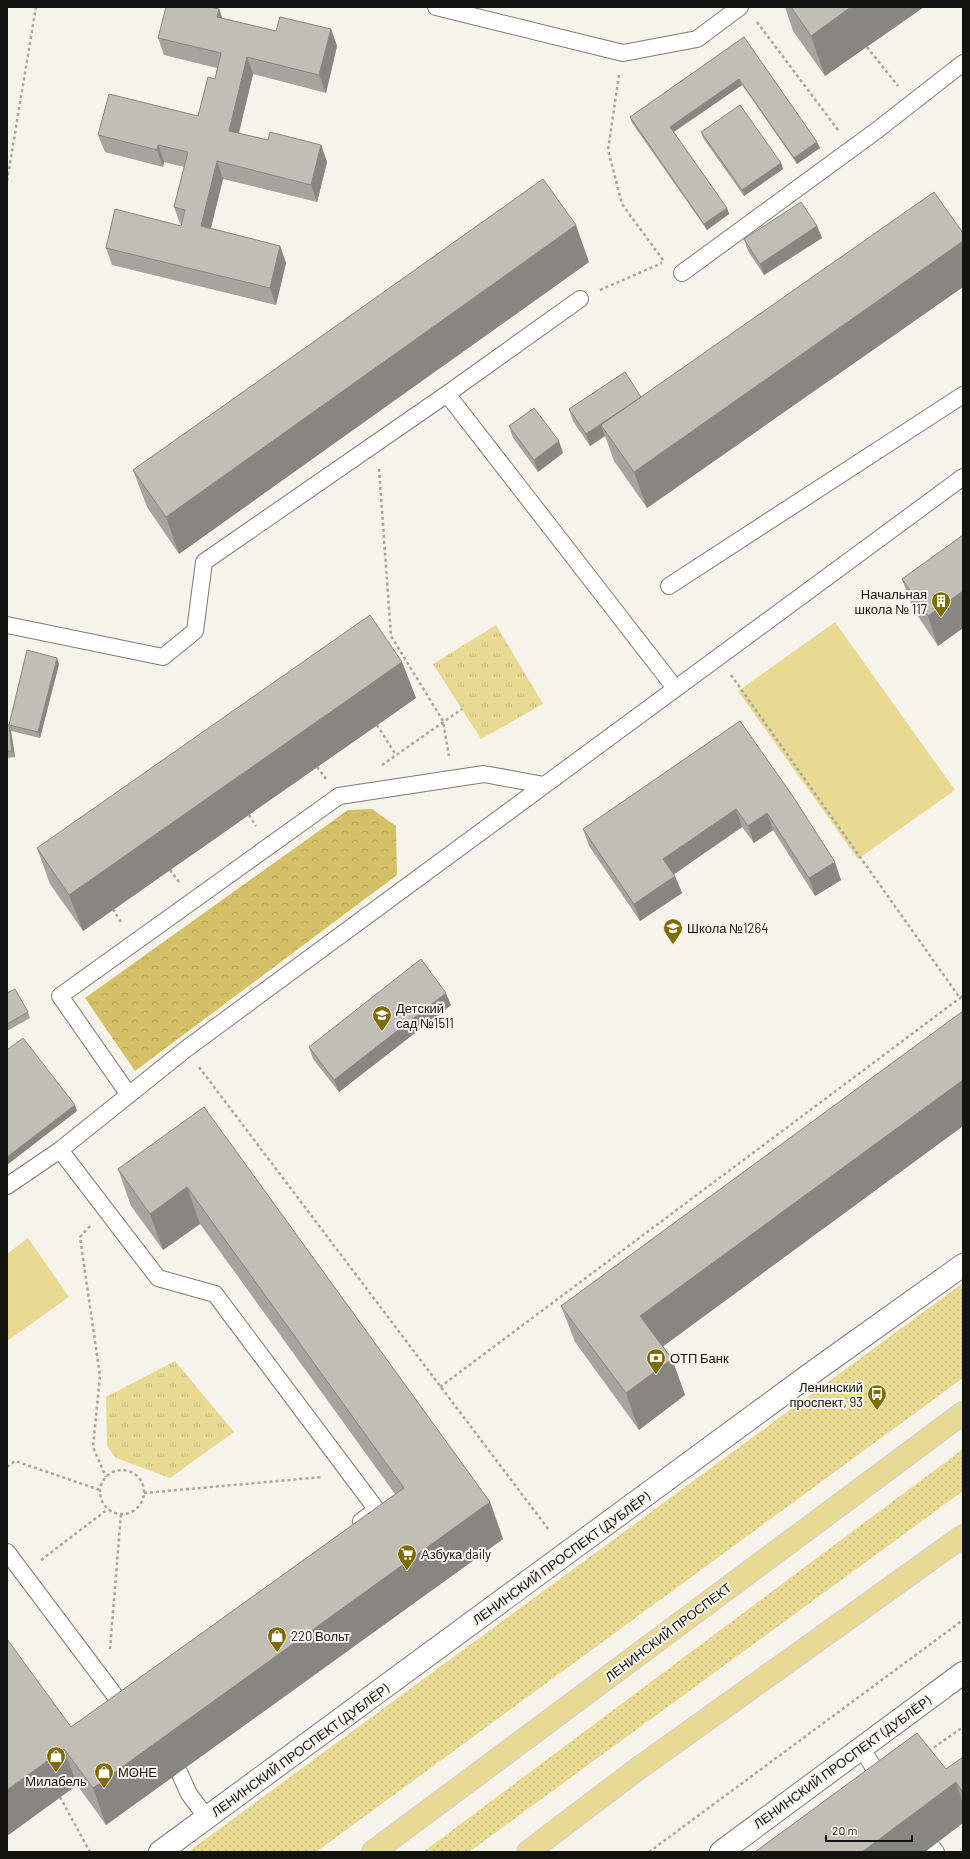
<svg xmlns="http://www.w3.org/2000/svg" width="970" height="1859" font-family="Barlow,sans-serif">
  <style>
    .grass { fill: url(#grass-dots) }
    .forest { fill: url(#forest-crowns) }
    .park { fill: url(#park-tufts) }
    .garden { fill: #e8d993 }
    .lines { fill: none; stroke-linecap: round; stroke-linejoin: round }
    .service-casing { stroke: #7d7c73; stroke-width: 18 }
    .tertiary-casing { stroke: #7d7c73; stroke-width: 24 }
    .primary-casing { stroke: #d0d0cf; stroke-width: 24 }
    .path { stroke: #a7a69e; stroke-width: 2.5; stroke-dasharray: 3 3; stroke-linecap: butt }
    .service { stroke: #fff; stroke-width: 16 }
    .tertiary { stroke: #fff; stroke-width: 22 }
    .primary { stroke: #e8d995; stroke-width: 22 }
    .wall { fill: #a6a49c }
    .shaded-wall { fill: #87867f }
    .building { fill: #c1bfb5; stroke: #87867f }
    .labels { text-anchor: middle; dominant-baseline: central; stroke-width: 4; stroke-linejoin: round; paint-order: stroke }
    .poi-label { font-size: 13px; fill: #13130f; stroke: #f6f4ea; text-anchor: start }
    .street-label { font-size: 13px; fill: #13130f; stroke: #f6f4ea }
  </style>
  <defs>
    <pattern id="grass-dots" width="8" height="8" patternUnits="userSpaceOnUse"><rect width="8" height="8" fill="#e8d993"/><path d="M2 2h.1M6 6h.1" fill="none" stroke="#c6b97e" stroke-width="1.8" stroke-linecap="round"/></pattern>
    <pattern id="forest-crowns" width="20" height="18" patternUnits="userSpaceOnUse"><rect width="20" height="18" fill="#d4c067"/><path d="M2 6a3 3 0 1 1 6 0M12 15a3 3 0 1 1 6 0" fill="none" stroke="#b5a458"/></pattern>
    <pattern id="park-tufts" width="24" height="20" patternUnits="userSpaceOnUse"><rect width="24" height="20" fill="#e8d993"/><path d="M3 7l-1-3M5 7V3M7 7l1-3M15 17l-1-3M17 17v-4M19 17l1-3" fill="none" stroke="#c6b97e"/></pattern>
  </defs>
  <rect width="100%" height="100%" fill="#f6f4ea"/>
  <path class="grass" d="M963,1283V1378L316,1852H188Z
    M963,1449V1491L469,1852H423Z"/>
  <path class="forest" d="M372,809L396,826L397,875L135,1071L85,998L348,810Z"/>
  <path class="park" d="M496,625L543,704L481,739L433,664Z
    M175,1361L234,1432L170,1478L116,1458L107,1446L106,1397Z"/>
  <path class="garden" d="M835,622L955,790L858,859L738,691Z
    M28,1238L69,1297L7,1341V1254Z"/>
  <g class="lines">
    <g class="service-casing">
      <path id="service" d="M436,7L623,53L697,39L740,7
        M682,273L876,131L963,63
        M447,394L675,688
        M669,586L963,395
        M7,625L163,657L195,631L204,562L447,394L580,299
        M129,1095L60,996L339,796L484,774L544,785
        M60,1150L158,1278L215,1294L377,1510L361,1521
        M7,1186L60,1150L186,1049L963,477
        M7,1552L116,1697L131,1711
        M861,1748L884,1783
        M179,1772L189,1794L207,1818
        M932,1847L936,1852"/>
    </g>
    <g class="tertiary-casing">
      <path id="tertiary" d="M160,1852L809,1375L963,1265
        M721,1852L963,1673"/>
    </g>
    <g class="primary-casing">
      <path id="primary" d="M373,1852L963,1413
        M528,1852L639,1768L963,1536"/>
    </g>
    <path class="path" d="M757,22L838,130
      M867,47L898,86
      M619,75L608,150L622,204L663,260
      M7,181L36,7
      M600,290L662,263
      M379,469L391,636L443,721L449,756
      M731,675L960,998L963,996
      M377,725L396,755
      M382,765L462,709
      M317,767L326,779
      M249,815L256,826
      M170,870L179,882
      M113,909L122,924
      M199,1067L549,1530
      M90,1226L80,1237L100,1376L93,1447L106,1477
      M440,1387L960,998
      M7,1467L15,1461L100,1490
      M100 1492a22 22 0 1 1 44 0a22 22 0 1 1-44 0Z
      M144,1493L323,1477
      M41,1560L108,1509
      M110,1649L121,1514
      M929,1751L963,1727
      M60,1797L90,1852
      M649,1852L963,1620"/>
    <use href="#service" class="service"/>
    <use href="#tertiary" class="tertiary"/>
    <use href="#primary" class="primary"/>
  </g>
  <path class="wall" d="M785,7H924L825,76L793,31Z
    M219,9L222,18L276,31L331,29L337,46L326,93L253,74L239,133L268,140L321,145L327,162L317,202L223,179L211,228L280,246L286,263L276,305L112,265L106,248L181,226V224H180L174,207L184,167L164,162L163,167L105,152L98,135L198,116L215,79L217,68L164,55L158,38Z
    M744,37L817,142L820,148L797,164L742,85L674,132L727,208L729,214L707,230L632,123L630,117Z
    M701,132L781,163L783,169L744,196L703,138Z
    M817,226L822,238L764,275L748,251L744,239Z
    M963,233V287L647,508L614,461L605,436L590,446L573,421L569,409L641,397Z
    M589,262L179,554L147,507L133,470Z
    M509,426L563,453L538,472L513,438Z
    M963,535V628L938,646L913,609L902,579Z
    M402,662L416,698L83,931L50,884L37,848Z
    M59,664L40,738L11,731L9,725Z
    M740,721L841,880L815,896L773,830L754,843L742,827L674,874L682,893L640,921L589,846L583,829Z
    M7,725L11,731L15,757L7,758Z
    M7,993L28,1012L30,1018L7,1031Z
    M451,1005L339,1092L313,1059L309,1047Z
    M963,1011V1126L663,1346L672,1359L685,1395L639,1430L575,1342L561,1306Z
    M204,1107L490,1502L503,1539L106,1825L77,1785L7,1836L71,1727L395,1494L200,1224L163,1250L131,1206L118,1169Z
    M963,1757V1823L946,1769Z"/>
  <path class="shaded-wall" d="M851,7H924L825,76L811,36Z
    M219,9L225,26L217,17Z
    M331,29L337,46L326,93L319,75Z
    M247,57L253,74L235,148L229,131Z
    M739,79L742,85L672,133L670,127Z
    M817,142L820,148L797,164L794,158Z
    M158,145L164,162L163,167L157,150Z
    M321,145L327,162L317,202L311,185Z
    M217,161L223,179L207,243L201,226Z
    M781,163L783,169L744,196L742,190Z
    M727,208L729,214L707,230L704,224Z
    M576,225L589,262L179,554L166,517Z
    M817,226L822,238L764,275L760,264Z
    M963,241V287L647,508L634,472Z
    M280,246L286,263L276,305L270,288Z
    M641,397L601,425L605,436L590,446L586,434Z
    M559,441L563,453L538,472L534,460Z
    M963,591V628L938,646L928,616Z
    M57,658L59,664L40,738L38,732Z
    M402,662L416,698L83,931L69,895Z
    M9,725L11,731L15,757L12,751Z
    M736,809L742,827L670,877L663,859Z
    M767,813L773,830L754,843L748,826Z
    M835,862L841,880L815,896L809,878Z
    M675,876L682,893L640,921L634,904Z
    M446,993L451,1005L339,1092L334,1080Z
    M963,1080V1126L654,1353L640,1316Z
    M75,1105L77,1111L7,1165V1157Z
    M187,1187L200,1224L163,1250L150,1214Z
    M672,1359L685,1395L639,1430L626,1393Z
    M490,1502L503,1539L106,1825L93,1788Z
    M64,1749L77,1785L7,1836V1790Z
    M956,1782L963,1803V1823L925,1852H862Z"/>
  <path class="building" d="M166,7H210L219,9L217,17L276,31L280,17L331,29L319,75L247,57L229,131L268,140L270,132L321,145L311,185L217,161L201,226L280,246L270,288L106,248L115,209L181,226L185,210L174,207L188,152L158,145L157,150L98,135L109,94L198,116L208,77L215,79L221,53L158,38Z
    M791,7H851L811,36Z
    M744,37L817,142L794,158L739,79L670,127L727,208L704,224L630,117Z
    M740,105L781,163L742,190L701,132Z
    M543,179L576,225L166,517L133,470Z
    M934,192L963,233V241L634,472L601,425Z
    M801,202L817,226L760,264L744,239Z
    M625,372L641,397L586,434L569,409Z
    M534,408L559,441L534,460L509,426Z
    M963,535V591L928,616L902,579Z
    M370,615L402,662L69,895L37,848Z
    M27,650L57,658L38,732L9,725Z
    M740,721L792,795L835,862L809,878L767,813L748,826L736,809L663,859L675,876L634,904L583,829Z
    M7,725H9L12,751H7Z
    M421,959L446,993L334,1080L309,1047Z
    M15,989L28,1012L7,1024V993Z
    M963,1011V1080L640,1316L672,1359L626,1393L561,1306Z
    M23,1038L75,1105L7,1157V1050Z
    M204,1107L490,1502L93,1788L64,1749L7,1790V1639L71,1727L404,1488L187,1187L150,1214L118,1169Z
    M917,1733L946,1769L963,1757V1793L956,1782L862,1852H755Z"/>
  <defs>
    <g id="building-pin" transform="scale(1)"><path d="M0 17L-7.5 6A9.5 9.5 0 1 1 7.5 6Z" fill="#7e6c07" stroke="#f6f4ea"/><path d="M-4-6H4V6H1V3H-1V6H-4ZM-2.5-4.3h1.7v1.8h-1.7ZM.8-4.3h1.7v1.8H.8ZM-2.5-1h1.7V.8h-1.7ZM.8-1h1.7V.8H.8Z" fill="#fff"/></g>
    <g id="school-pin" transform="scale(1)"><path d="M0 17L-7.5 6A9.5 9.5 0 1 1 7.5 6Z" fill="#7e6c07" stroke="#f6f4ea"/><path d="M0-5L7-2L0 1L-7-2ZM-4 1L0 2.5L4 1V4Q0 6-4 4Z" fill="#fff"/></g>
    <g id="bank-pin" transform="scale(1)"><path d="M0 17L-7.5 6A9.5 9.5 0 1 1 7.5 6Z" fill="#7e6c07" stroke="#f6f4ea"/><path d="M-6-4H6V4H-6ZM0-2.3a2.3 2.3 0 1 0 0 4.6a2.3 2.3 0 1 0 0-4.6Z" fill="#fff"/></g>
    <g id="bus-pin" transform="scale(1)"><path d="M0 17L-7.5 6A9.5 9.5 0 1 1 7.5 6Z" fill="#7e6c07" stroke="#f6f4ea"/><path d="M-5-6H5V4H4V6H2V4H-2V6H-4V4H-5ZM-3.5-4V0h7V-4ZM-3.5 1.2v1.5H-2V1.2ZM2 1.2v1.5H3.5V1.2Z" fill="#fff"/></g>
    <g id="supermarket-pin" transform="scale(1)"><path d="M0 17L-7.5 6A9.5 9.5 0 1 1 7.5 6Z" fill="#7e6c07" stroke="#f6f4ea"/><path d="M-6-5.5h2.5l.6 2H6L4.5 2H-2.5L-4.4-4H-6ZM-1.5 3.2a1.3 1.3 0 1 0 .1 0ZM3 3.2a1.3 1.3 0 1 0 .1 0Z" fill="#fff"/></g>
    <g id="shop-pin" transform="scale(1)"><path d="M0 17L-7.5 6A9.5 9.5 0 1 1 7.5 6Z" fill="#7e6c07" stroke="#f6f4ea"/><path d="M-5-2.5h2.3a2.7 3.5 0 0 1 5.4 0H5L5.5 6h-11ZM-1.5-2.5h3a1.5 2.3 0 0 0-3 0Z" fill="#fff"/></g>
  </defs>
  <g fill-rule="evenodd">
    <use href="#building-pin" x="941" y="601"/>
    <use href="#school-pin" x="673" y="928"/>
    <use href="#school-pin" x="382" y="1015"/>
    <use href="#bank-pin" x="656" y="1358"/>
    <use href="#bus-pin" x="877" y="1394"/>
    <use href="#supermarket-pin" x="407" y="1554"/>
    <use href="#shop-pin" x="277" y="1636"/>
    <use href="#shop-pin" x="56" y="1756"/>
    <use href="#shop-pin" x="104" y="1772"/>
  </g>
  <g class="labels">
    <g class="poi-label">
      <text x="927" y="594" text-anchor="end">Начальная<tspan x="927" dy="15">школа № 117</tspan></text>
      <text x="687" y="928">Школа №1264</text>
      <text x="396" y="1008">Детский<tspan x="396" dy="15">сад №1511</tspan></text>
      <text x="670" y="1358">ОТП Банк</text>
      <text x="863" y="1387" text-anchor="end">Ленинский<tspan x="863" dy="15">проспект, 93</tspan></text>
      <text x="421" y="1554">Азбука daily</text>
      <text x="291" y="1636">220 Вольт</text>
      <text x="118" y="1772">МОНЕ</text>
      <text x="56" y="1781" text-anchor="middle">Милабель</text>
    </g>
    <g class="street-label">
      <text transform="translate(561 1558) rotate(-36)">ЛЕНИНСКИЙ ПРОСПЕКТ (ДУБЛЁР)</text>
      <text transform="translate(668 1632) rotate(-37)">ЛЕНИНСКИЙ ПРОСПЕКТ</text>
      <text transform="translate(300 1750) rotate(-36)">ЛЕНИНСКИЙ ПРОСПЕКТ (ДУБЛЁР)</text>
      <text transform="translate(842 1762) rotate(-36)">ЛЕНИНСКИЙ ПРОСПЕКТ (ДУБЛЁР)</text>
    </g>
  </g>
  <rect width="970" height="1859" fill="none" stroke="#13130f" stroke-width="16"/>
  <path d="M826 1835v6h86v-6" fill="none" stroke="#13130f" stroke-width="2"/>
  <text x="832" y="1835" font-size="12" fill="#13130f" stroke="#f6f4ea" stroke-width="3" paint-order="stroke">20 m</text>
</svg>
